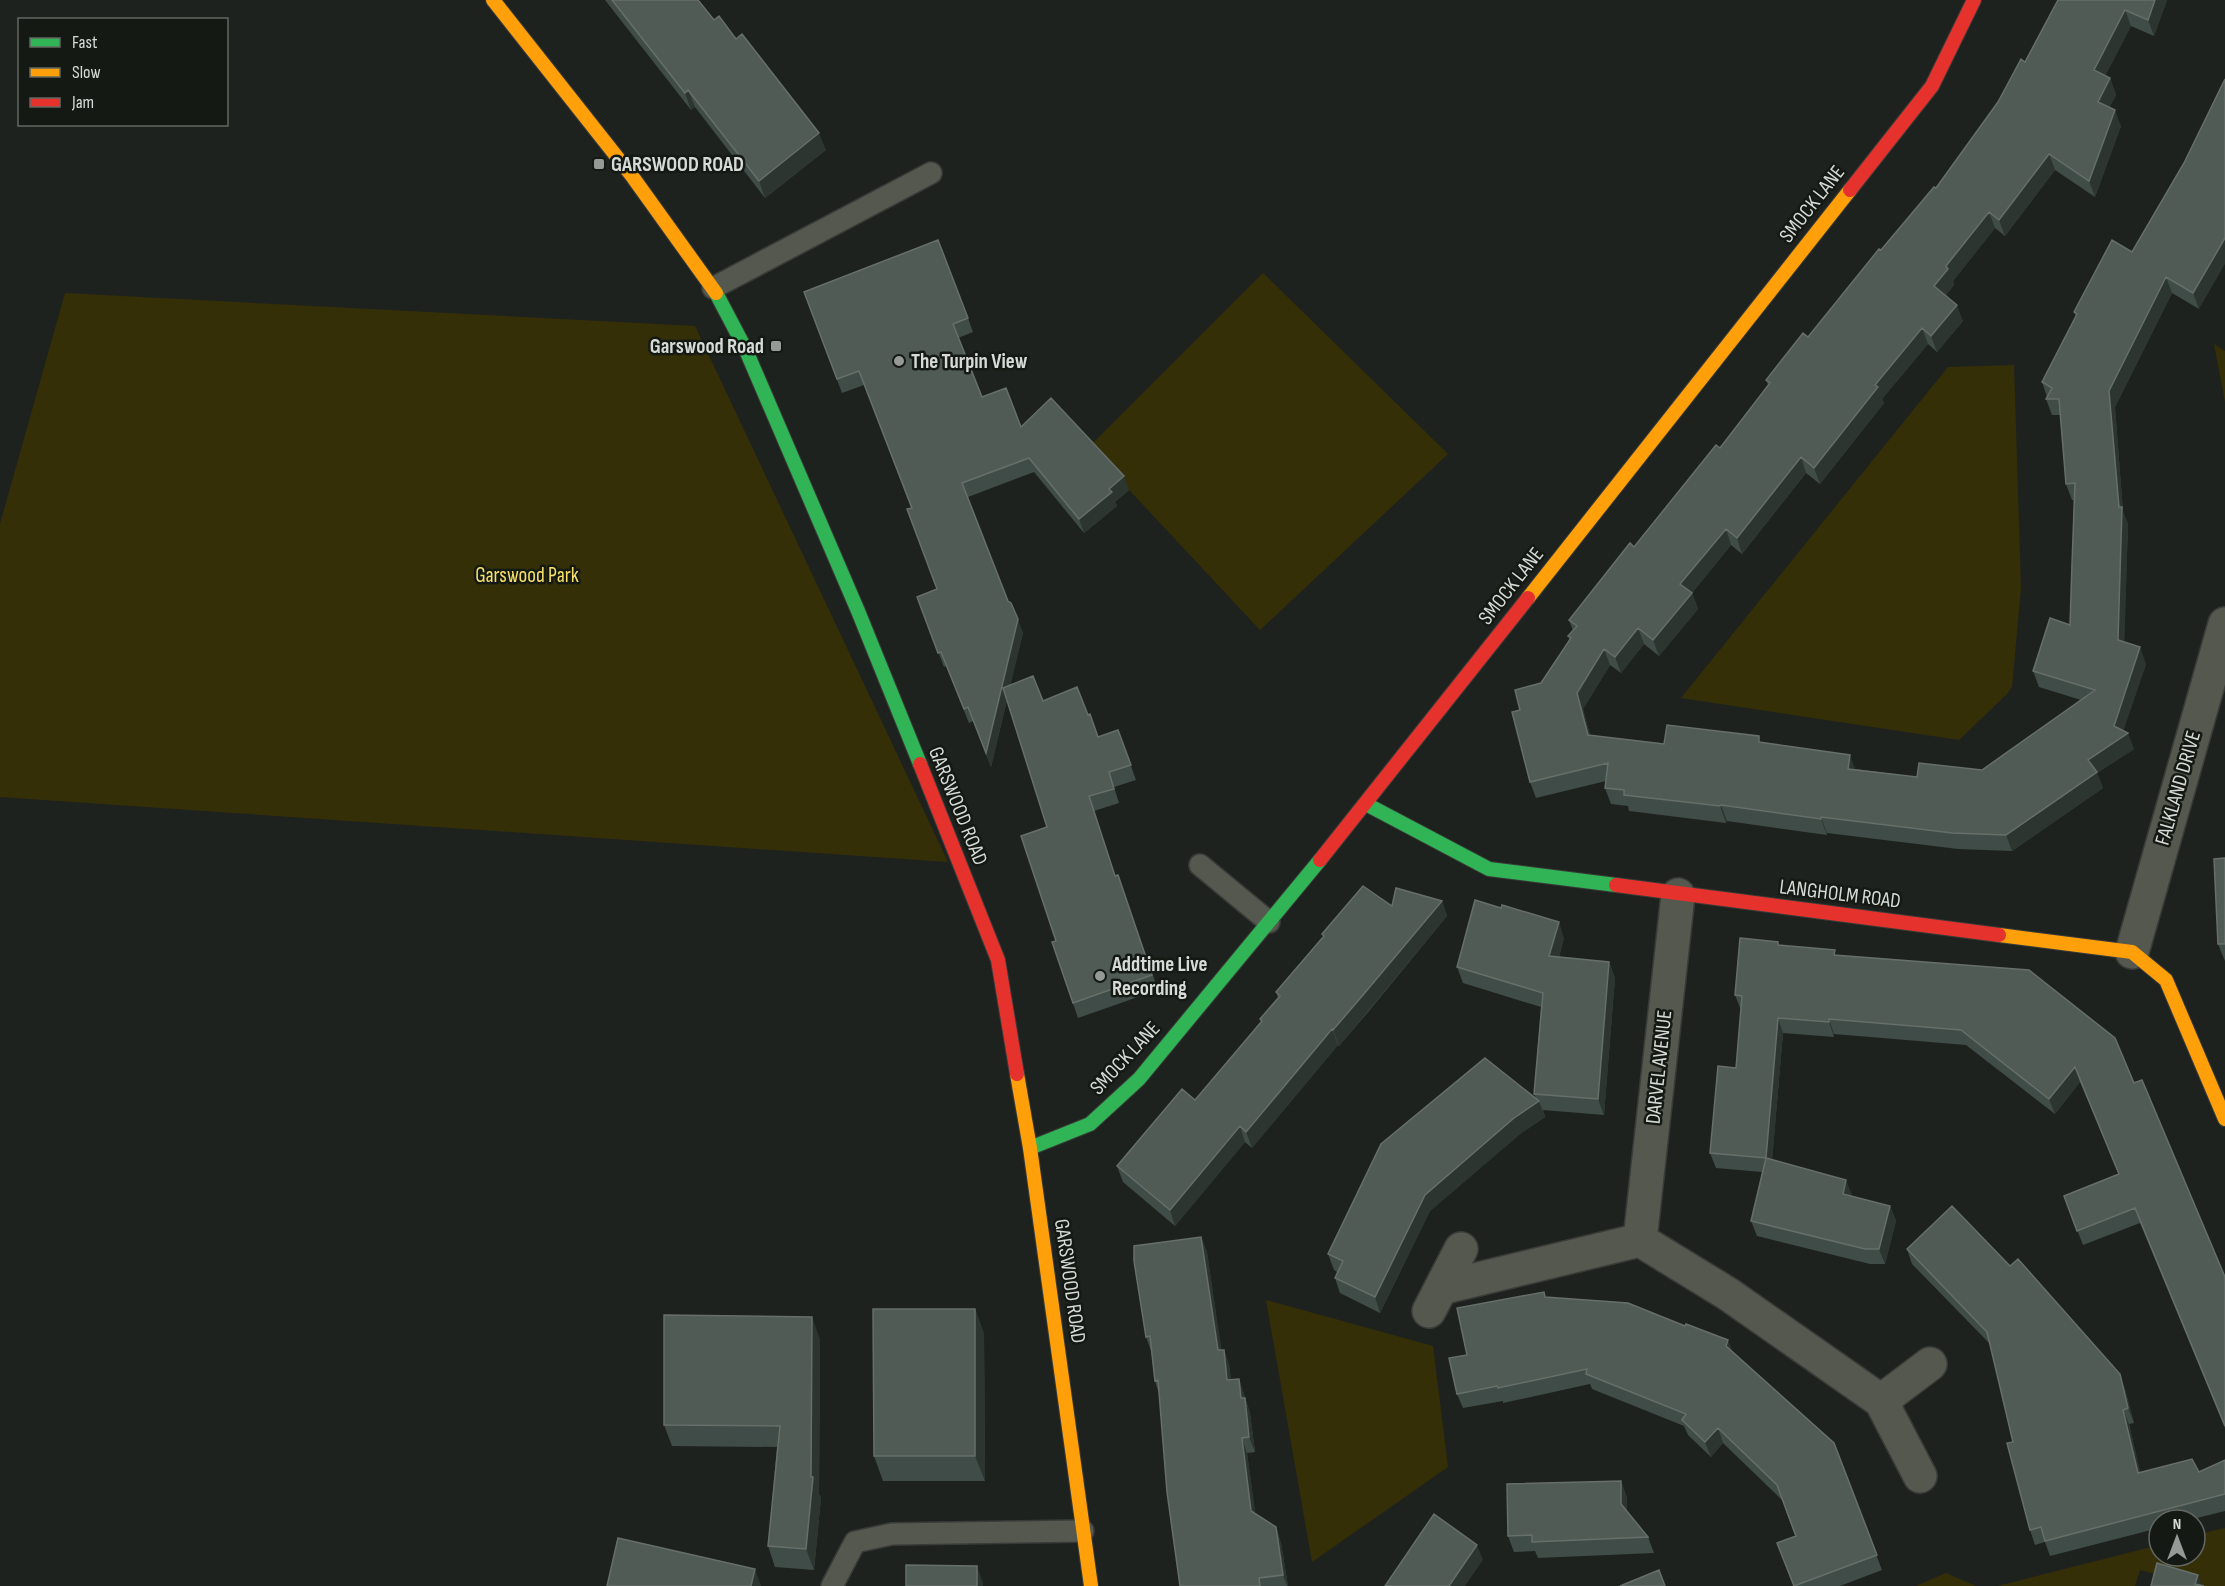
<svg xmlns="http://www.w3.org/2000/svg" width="2225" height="1586" font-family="'Sofia Sans Condensed',sans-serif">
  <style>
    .green { fill: #352f08 }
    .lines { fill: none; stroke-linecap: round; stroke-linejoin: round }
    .lane-casing { stroke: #393b39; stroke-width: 24 }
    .street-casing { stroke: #393b39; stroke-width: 36 }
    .fast-casing { stroke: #393b39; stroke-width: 16 }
    .slow-casing { stroke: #393b39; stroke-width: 16 }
    .jam-casing { stroke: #393b39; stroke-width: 16 }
    .lane { stroke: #54584e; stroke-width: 21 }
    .street { stroke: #54584e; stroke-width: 33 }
    .fast { stroke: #30b455; stroke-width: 14 }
    .slow { stroke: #ff9f0a; stroke-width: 14 }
    .jam { stroke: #e5322d; stroke-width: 14 }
    .wall { fill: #404c47 }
    .shaded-wall { fill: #2c3530 }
    .building { fill: #515b56; stroke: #666f6a; stroke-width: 1.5 }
    .poi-dot { fill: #969a96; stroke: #141a13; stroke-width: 2 }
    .labels { text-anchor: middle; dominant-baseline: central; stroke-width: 5; stroke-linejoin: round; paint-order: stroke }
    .poi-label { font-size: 21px; font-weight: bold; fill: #d7dbd7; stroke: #141a13; text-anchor: start }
    .street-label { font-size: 21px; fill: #d7dbd7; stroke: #141a13 }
    .park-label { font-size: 21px; fill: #f9e068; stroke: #141a13 }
  </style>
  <rect width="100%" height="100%" fill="#1e221e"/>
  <path class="green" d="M1263,273L1448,454L1260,630L1089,447Z
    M65,293L695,326L948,862L0,797V524Z
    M2214,344L2225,351V402Z
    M2014,365L2021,588L2012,687L2007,694L1959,740L1681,698L1948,367Z
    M1266,1300L1433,1346L1448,1467L1312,1562Z
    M2225,1528V1586H2203L2140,1570L2135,1586H1998L2159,1545V1556H2195V1535Z
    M1946,1573L1976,1586H1916Z"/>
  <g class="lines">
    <g class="lane-casing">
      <path id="lane" d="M713,288L931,173
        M1200,865L1269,922
        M832,1586L855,1542L892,1534L1083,1531"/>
    </g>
    <g class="street-casing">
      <path id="street" d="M1678,895L1640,1240L1728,1294L1881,1401L1920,1476
        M2132,952L2225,624
        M1441,1288L1640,1240
        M1429,1311L1461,1249
        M1881,1401L1930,1364"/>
    </g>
    <g class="fast-casing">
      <path id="fast" d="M716,293L745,348L858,611L920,764
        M1366,804L1489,869L1616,885
        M1030,1148L1090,1124L1139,1079L1320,860"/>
    </g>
    <g class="slow-casing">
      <path id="slow" d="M493,0L632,176L716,293
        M1528,598L1850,190
        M1999,935L2132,952L2166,980L2225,1119
        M1017,1074L1030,1148L1091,1586"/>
    </g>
    <g class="jam-casing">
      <path id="jam" d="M1850,190L1932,86L1974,0
        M920,764L998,960L1017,1074
        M1320,860L1528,598
        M1616,885L1999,935"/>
    </g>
    <use href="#lane" class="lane"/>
    <use href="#street" class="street"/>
    <use href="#fast" class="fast"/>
    <use href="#slow" class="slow"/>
    <use href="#jam" class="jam"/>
  </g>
  <path class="wall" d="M605,0H698L714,20L736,39L826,150L765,198L695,107L691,110Z
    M2058,0H2167L2154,36L2131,26L2105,76L2110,78L2116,95L2109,108L2121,126L2095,197L2055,170L2005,236L1995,228L1953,281L1954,285L1946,295L1963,321L1937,352L1928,344L1882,399L1884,403L1820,484L1806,473L1742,554L1731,545L1692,593L1698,609L1659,656L1644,644L1621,673L1610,665L1583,709L1590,735L1664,744L1762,743L1855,769L1917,777L1982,770L2081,700L2039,687L2033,671L2070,625L2074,500H2072L2066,484L2060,415H2052L2046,399L2047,397L2042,382L2076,317L2074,312L2132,252L2184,163L2199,309L2172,293L2115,407L2123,512L2128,524L2124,642L2146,664L2123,731L2134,749L2097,773L2103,788L2012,851L1958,849L1827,833V835L1727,821L1726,823L1629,811L1628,806L1611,804L1605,788L1606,781L1536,798L1530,782L1520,710L1541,683L1570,640L1568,636L1573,631L1569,620L1634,547L1720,448L1768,385L1766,380L1808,337L1881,250L1936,188L1998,102L2025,62Z
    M804,292L968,318L973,332L958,338L982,397L1021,427L1129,490L1115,502L1117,506L1084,533L1034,472L968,497L1008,601L1023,633L1010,685L1043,701L1088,715L1098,737L1118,730L1136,780L1114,787L1119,803L1094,811L1115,876L1118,875L1158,990L1078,1018L1052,942L1056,941L1047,827L1007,700L991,767L973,721L969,723L946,666L944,667L917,597L937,589L911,508L864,385L842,393Z
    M2225,858V961L2218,944Z
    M1442,901L1447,916L1369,1011L1339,1046L1338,1045L1252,1148L1245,1142L1175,1226L1123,1182L1117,1166L1195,1100L1261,1023L1260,1019L1278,998L1276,992L1323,937L1322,934L1392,906Z
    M1564,938L1559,957L1609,962L1615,978L1604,1115L1543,1110L1545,1117L1520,1134L1430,1211L1380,1313L1340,1293L1335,1278L1337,1272L1334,1270L1328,1254L1536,1098L1534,1094L1541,1007L1463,983L1457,967Z
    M1779,945L1837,955L2134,1083L2225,1277V1428L2140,1223L2083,1245L2064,1196L2119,1175L2080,1082L2055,1114L1966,1045L1834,1034V1037L1783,1033L1772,1160L1852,1195V1196L1890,1206L1896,1221L1885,1264H1870L1757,1236L1751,1221L1762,1172L1716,1168L1710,1153L1736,1068L1741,1010L1735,995Z
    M1201,1237L1207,1252L1221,1350H1224L1229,1365L1231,1380L1239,1379L1250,1413L1255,1452L1247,1453L1255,1513L1276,1527L1281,1543L1288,1586H1180L1159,1394L1155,1381L1151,1351L1146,1337Z
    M1907,1249L2125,1389L2134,1423L2129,1424L2140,1472H2199L2225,1460V1511L2189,1520H2159V1528L2050,1556L2045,1542L2035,1545L2030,1530L2013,1442L1990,1344L1912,1264Z
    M1546,1297L1733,1352L1834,1443L1882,1570L1840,1586H1793L1795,1536L1782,1500L1723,1443L1711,1457L1688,1435L1684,1426L1592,1389L1590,1384L1503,1403V1401L1463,1408L1457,1394L1467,1355Z
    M975,1309L984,1334L985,1481H883L874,1456Z
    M820,1339L819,1494L821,1498L814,1570L775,1567L768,1546L777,1447L672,1446L664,1425Z
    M1621,1481L1627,1498V1511L1648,1537L1654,1553L1538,1558L1535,1551L1514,1552L1508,1536Z"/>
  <path class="shaded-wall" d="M2155,0H2167L2154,36L2148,20Z
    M2125,10L2131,26L2100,86L2094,70Z
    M2110,78L2116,95L2104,118L2098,102Z
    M688,90L695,107L691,110L685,93Z
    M2115,110L2121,126L2095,197L2089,181Z
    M819,133L826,150L765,198L759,181Z
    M2049,154L2055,170L2005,236L1999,220Z
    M1989,212L1995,228L1953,281L1954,285L1940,302L1934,286L1946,266Z
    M2225,238V264L2199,309L2193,293Z
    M2166,277L2172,293L2115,407L2123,512L2128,524L2124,656L2118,640L2119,507L2109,391Z
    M1957,305L1963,321L1937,352L1931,336Z
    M1922,328L1928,344L1882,399L1884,403L1820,484L1814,468L1875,385Z
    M1801,457L1806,473L1742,554L1737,538Z
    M1124,476L1129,490L1115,502L1117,506L1084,533L1079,519L1109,489Z
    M1726,529L1731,545L1692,593L1698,609L1659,656L1653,640L1680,584Z
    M1018,619L1023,633L991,767L986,753Z
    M1638,628L1644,644L1621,673L1615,657Z
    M2140,647L2146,664L2121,738L2128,733L2134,749L2097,773L2103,788L2012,851L2006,835L2114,726Z
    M1604,649L1610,665L1583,709L1594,751L1588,735L1577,693Z
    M1850,755L1856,771L1848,769Z
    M1721,805L1727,821L1726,823L1720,806Z
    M1821,817L1827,833V835L1821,819Z
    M1442,901L1447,916L1339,1046L1333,1030Z
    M1559,922L1564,938L1555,972L1549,956Z
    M1609,962L1615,978L1604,1115L1598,1099Z
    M1778,1018L1783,1033L1771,1173L1766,1158Z
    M1829,1019L1834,1034V1037L1829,1022Z
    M1332,1029L1338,1045L1252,1148L1246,1132Z
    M2075,1067L2080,1082L2055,1114L2049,1099Z
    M1539,1101L1545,1117L1520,1134L1430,1211L1380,1313L1375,1297L1425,1195L1514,1118Z
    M1240,1126L1245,1142L1175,1226L1170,1210Z
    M1846,1180L1852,1195L1848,1209L1843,1194Z
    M1890,1206L1896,1221L1885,1264L1879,1249Z
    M1201,1237L1207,1252L1224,1366L1218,1350Z
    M975,1309L984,1334L985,1481L975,1456Z
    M812,1317L820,1339L819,1494L821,1498L814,1570L806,1549L811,1477Z
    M1728,1340L1734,1355L1726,1346Z
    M1224,1350L1229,1365L1233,1396L1227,1380Z
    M2120,1374L2125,1389L2134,1423L2128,1408Z
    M1239,1379L1250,1413L1255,1452L1249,1437L1241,1398Z
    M2123,1410L2129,1424L2144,1488L2138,1473Z
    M1718,1428L1723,1443L1711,1457L1705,1442Z
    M1242,1438L1247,1453L1257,1526L1251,1511Z
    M1621,1481L1627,1498V1520L1621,1504Z
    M1276,1527L1281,1543L1288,1586H1287L1283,1575Z
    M1477,1545L1483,1560L1465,1586H1449Z
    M977,1566L983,1583V1586H977Z
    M755,1569L761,1586H751Z
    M2198,1575L2202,1586L2195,1584Z"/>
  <path class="building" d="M612,0H698L714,20L719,16L736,39L742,34L819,133L759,181L688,90L685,93Z
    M2058,0H2155L2148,20L2125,10L2094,70L2110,78L2098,102L2115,110L2089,181L2049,154L1999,220L1989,212L1946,266L1948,269L1934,286L1957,305L1931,336L1922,328L1875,385L1878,387L1814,468L1801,457L1737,538L1726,529L1680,584L1692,593L1653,640L1638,628L1615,657L1604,649L1577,693L1588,735L1664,744L1667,725L1759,736V742L1850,755L1848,769L1917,777L1919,763L1982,770L2095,690L2033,671L2050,618L2070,625L2072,564L2075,483L2066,484L2059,399H2046L2052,388L2042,382L2077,314L2074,312L2112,240L2132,252L2184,163L2225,79V238L2193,293L2166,277L2109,391L2119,507H2122L2118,640L2140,647L2114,726L2128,733L2088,760L2097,772L2006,835L1952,833L1821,817V819L1721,805L1720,806L1624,795V790L1605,788L1608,763L1530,782L1512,712L1520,710L1515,690L1541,683L1571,638L1568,636L1577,626L1569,620L1630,543L1634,547L1716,445L1720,448L1770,383L1766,380L1803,333L1808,337L1879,249L1881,250L1934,187L1936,188L1998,102L2021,59L2025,62Z
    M938,240L968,318L953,324L982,397L1006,388L1021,427L1051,398L1124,476L1109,489L1112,492L1079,519L1029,458L962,483L1008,601L1011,603L1018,619L986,753L968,707L964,709L941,652L938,653L917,597L937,589L907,509L912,508L859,371L837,379L804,292Z
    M1033,676L1043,701L1077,687L1088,715L1090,714L1098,737L1118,730L1131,765L1109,772L1114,789L1089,796L1115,876L1118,875L1152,975L1073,1003L1052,942L1056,941L1021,836L1047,827L1003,688Z
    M2225,858V944H2218L2214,859Z
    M1363,886L1392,906L1396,888L1442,901L1363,995L1333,1030L1332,1029L1246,1132L1240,1126L1170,1210L1117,1166L1182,1089L1195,1100L1262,1021L1260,1019L1280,996L1276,992L1324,936L1322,934Z
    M1475,900L1501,908L1502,905L1559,922L1549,956L1609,962L1598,1099L1534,1094L1543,993L1457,967Z
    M1740,938L1778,942V945L1835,950L1834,955L2029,970L2115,1038L2134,1083L2142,1080L2225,1277V1426L2135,1208L2077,1231L2064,1196L2119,1174L2075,1067L2049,1099L1961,1030L1829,1019V1022L1778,1018L1766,1158L1710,1153L1718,1066L1736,1068L1742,996L1735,995Z
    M1485,1058L1539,1101L1514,1118L1425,1195L1375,1297L1335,1278L1343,1261L1328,1254L1381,1144Z
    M1766,1158L1846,1180L1843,1194L1890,1206L1879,1249H1865L1751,1221Z
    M1952,1206L2010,1266L2018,1259L2120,1374L2128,1408L2123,1410L2138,1473L2192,1459L2199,1472L2225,1460V1494L2045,1541L2041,1527L2030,1530L2007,1443L2013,1442L1987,1332L1907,1249Z
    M1201,1237L1218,1350H1224L1227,1380L1239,1379L1241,1398H1245L1249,1437L1242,1438L1251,1511L1276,1527L1283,1575L1259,1578L1260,1586H1180L1167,1492L1158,1380L1155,1381L1150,1336L1146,1337L1134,1261V1246Z
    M1544,1292L1545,1297L1628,1303L1685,1326L1686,1324L1728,1340L1726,1346L1834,1443L1877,1555L1794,1586L1777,1543L1796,1536L1777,1485L1718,1428L1705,1442L1682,1420L1686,1414L1586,1374L1587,1369L1498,1388L1497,1386L1457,1394L1449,1358L1467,1355L1457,1308Z
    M873,1309H975V1456H874Z
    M664,1315L812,1317L811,1477H813L806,1549L768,1546L780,1426L664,1425Z
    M1621,1481V1504L1648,1537L1532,1542V1535L1508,1536L1507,1484Z
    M1434,1514L1477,1545L1449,1586H1385Z
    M618,1538L755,1569L751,1586H607Z
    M2157,1563L2198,1575L2195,1584L2204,1586H2151Z
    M906,1565L977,1566V1586H906Z
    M1659,1570L1665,1586H1620Z"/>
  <g class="poi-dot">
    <rect x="593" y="158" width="12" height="12" rx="3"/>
    <rect x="770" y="340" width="12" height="12" rx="3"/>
    <circle cx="899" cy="361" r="6"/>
    <circle cx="1100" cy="976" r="6"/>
  </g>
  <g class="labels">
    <g class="poi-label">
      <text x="611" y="164">GARSWOOD ROAD</text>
      <text x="764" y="346" text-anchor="end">Garswood Road</text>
      <text x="911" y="361">The Turpin View</text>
      <text x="1112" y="964">Addtime Live<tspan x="1112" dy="24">Recording</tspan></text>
    </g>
    <g class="street-label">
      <text transform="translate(1812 204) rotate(-52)">SMOCK LANE</text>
      <text transform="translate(1511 586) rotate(-52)">SMOCK LANE</text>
      <text transform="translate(2178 788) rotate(-74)">FALKLAND DRIVE</text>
      <text transform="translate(958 806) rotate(68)">GARSWOOD ROAD</text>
      <text transform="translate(1840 894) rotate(7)">LANGHOLM ROAD</text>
      <text transform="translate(1125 1058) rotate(-47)">SMOCK LANE</text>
      <text transform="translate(1659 1067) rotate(-84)">DARVEL AVENUE</text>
      <text transform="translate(1070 1281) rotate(82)">GARSWOOD ROAD</text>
    </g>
    <g class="park-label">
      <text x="527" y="575">Garswood Park</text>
    </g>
  </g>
  <rect x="18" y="18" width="210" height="108" fill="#141a13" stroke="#626761" stroke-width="1.5"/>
  <rect x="30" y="38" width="30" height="9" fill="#30b455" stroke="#626761" stroke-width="1.5"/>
  <text x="72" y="48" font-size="18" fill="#d7dbd7">Fast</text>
  <rect x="30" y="68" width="30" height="9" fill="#ff9f0a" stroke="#626761" stroke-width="1.5"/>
  <text x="72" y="78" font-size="18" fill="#d7dbd7">Slow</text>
  <rect x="30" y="98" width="30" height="9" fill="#e5322d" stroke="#626761" stroke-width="1.5"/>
  <text x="72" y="108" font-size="18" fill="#d7dbd7">Jam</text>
  <g transform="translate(2177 1538)"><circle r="28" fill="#141a13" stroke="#626761" stroke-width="1.5"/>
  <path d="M0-4.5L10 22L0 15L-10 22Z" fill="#969a96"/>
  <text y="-9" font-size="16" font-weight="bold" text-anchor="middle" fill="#d7dbd7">N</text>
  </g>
</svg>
